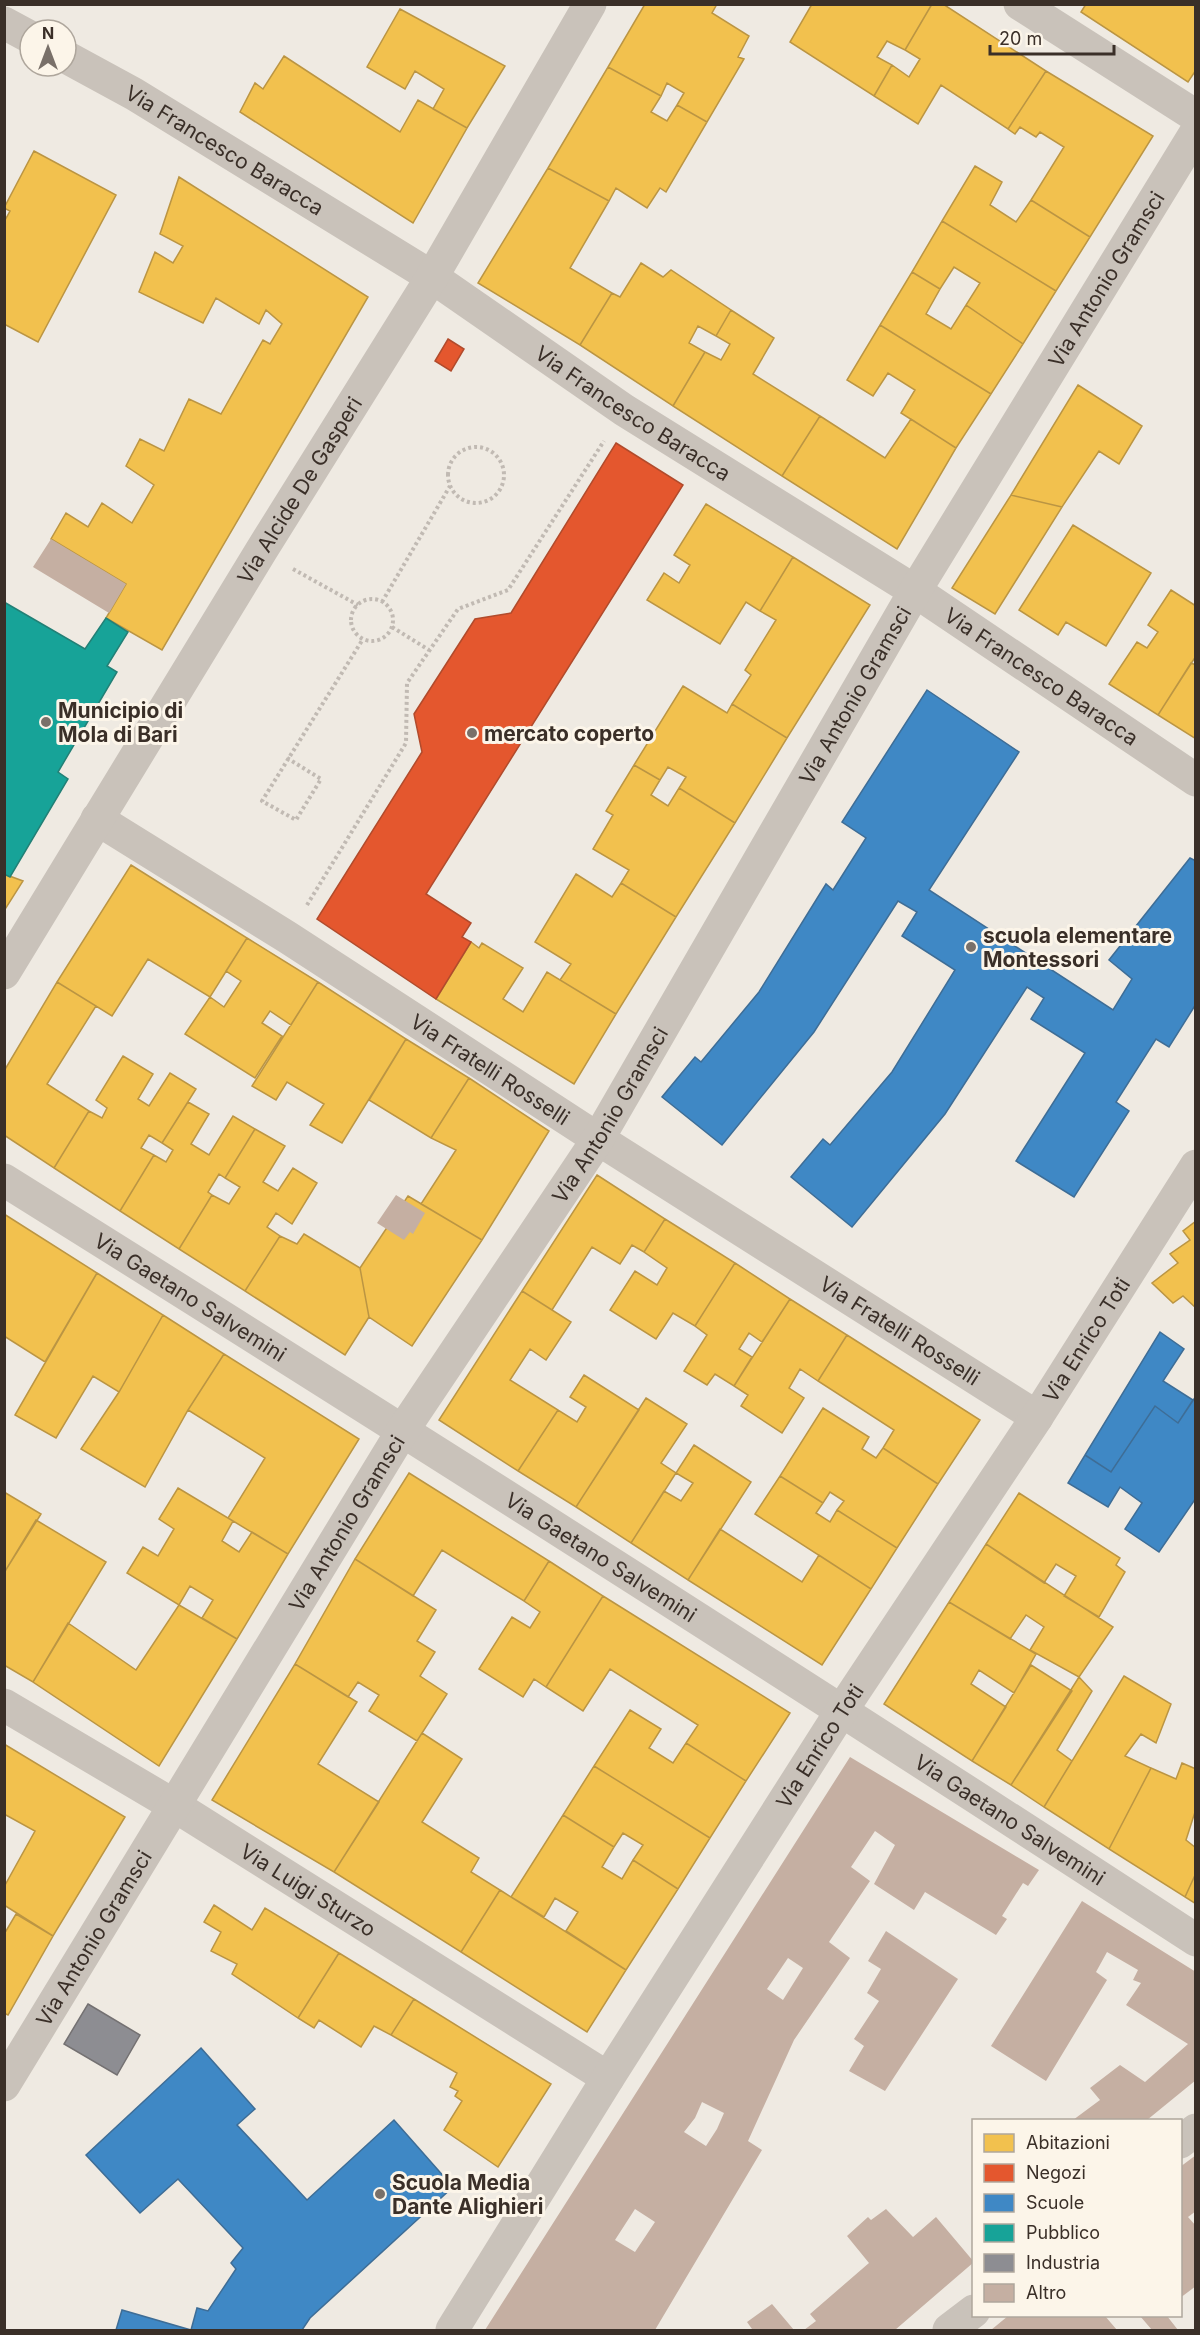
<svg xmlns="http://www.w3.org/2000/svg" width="1200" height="2335" font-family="Inter,sans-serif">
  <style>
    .homes { fill: #f2c14e; stroke: #bb9543; stroke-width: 1.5 }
    .shops { fill: #e4572e; stroke: #b14b2c; stroke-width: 1.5 }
    .schools { fill: #3f88c5; stroke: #3e6d96; stroke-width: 1.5 }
    .public { fill: #17a398; stroke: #228076; stroke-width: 1.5 }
    .industry { fill: #8d8d92; stroke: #747172; stroke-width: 1.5 }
    .building { fill: #c5afa2; fill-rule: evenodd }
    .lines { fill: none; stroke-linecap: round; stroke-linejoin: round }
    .path { stroke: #c1bab3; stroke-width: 4; stroke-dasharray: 3 3; stroke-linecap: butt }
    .minor { stroke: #c9c2ba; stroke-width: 33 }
    .poi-dot { fill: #797069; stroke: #fcf5e9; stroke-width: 2 }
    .labels { text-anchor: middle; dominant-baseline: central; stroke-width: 6; stroke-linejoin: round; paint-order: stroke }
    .street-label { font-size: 21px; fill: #3a2f28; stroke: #fcf5e9 }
    .poi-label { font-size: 21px; font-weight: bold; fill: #3a2f28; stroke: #fcf5e9; text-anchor: start }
  </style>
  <rect width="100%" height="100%" fill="#efeae2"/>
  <path class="homes" d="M645,4H717L712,13L749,36L738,57L744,59L707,122L677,105L684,93L667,83L661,96L608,67Z
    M932,4L905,50L887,41L877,57L892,65L874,96L790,42L812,4Z
    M932,4H943L1046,71L1008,129L941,85L918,124L874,96L892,65L909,77L920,59L905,50Z
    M1086,4H1196V70L1188,82L1081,12Z
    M400,9L505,66L467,128L433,109L444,89L415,71L405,89L367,67Z
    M284,56L400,132L418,100L467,128L413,223L240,112L255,83L263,89Z
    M608,67L661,96L651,112L667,121L677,105L707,122L666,192L660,188L647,208L616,188L609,201L548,168Z
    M1046,71L1153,136L1090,237L1031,200L1064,147L1040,132L1036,137L1020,127L1015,134L1008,129Z
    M34,151L116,195L38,342L4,324V222L10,211L4,208Z
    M975,166L1002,182L990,205L1016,222L1031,200L1090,237L1056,291L942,221Z
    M548,168L609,201L570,268L612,293L580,345L478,283Z
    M179,177L368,297L162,650L106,618L126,584L51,539L66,513L88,527L102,503L132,523L154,485L126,466L140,439L164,451L189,399L221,414L263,340L270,344L282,324L266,310L259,324L216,298L203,323L139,292L155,252L173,263L183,246L160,234Z
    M942,221L1056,291L1023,344L966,305L980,283L954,267L940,289L912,272Z
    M641,263L663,277L671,270L731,310L716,336L698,326L689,343L705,352L673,406L580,345L612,293L620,297Z
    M912,272L940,289L926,314L951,329L966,305L1023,344L991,394L880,325Z
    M731,310L774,338L753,374L820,416L782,476L673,406L705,352L721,360L730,344L716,336Z
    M880,325L991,394L956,448L901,413L915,390L888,373L873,396L847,380Z
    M1078,385L1142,426L1119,464L1099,451L1062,507L1011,495Z
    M820,416L885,458L911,419L956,448L897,549L782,476Z
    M1011,495L1062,507L995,614L952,588Z
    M706,504L793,557L760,611L746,602L720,644L647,600L664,573L679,583L690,565L674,555Z
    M1073,525L1151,573L1106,646L1066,622L1058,635L1019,610Z
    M793,557L870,605L787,738L732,704L751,675L745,670L776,620L760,611Z
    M1171,590L1196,606V656L1158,715L1109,684L1137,642L1147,648L1158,632L1148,625Z
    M1191,663L1196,665V739L1158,715Z
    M683,686L727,713L732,704L787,738L735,823L679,788L686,777L668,767L660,780L634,765Z
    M634,765L660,780L651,795L668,806L679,788L735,823L676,917L621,883L629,870L593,849L613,815L606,811Z
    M131,865L247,938L210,997L148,959L112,1016L57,982Z
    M4,874L23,881L4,911Z
    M576,874L612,897L621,883L676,917L616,1014L560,980L571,964L535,942Z
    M247,938L318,982L291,1025L270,1011L262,1023L282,1036L255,1078L185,1034L210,997L224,1007L241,981L226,971Z
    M471,942L479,948L482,943L523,968L503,999L523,1012L547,972L616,1014L574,1084L436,999Z
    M57,982L96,1006L47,1084L89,1111L54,1168L4,1135V1071Z
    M318,982L406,1039L342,1143L310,1125L324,1104L287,1082L276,1100L252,1086Z
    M406,1039L469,1078L431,1138L369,1100Z
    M123,1056L153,1074L138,1099L149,1106L170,1073L196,1089L162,1143L149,1135L141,1148L154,1155L120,1211L54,1168L89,1111L102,1118L107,1108L96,1100Z
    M469,1078L549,1131L482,1240L421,1204L456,1150L431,1138Z
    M188,1102L209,1114L191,1144L209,1155L233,1116L255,1129L225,1178L219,1174L208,1192L212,1195L179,1249L120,1211L154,1155L166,1162L173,1150L162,1143Z
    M255,1129L285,1146L263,1182L278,1191L293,1168L317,1183L292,1224L276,1213L267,1227L280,1236L245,1291L179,1249L212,1195L229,1204L240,1187L225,1178Z
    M597,1175L665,1219L644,1252L632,1245L620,1264L592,1247L552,1310L522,1291Z
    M408,1196L482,1240L412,1346L369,1317L360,1268Z
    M4,1214L97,1273L45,1362L4,1336Z
    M665,1219L735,1263L695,1326L673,1313L656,1339L610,1310L635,1271L657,1285L667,1268L644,1252Z
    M1196,1221V1308L1183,1296L1173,1303L1152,1283L1178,1263L1170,1254L1190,1240L1183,1231Z
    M304,1234L360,1268L369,1317L345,1355L245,1291L280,1236L297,1244Z
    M735,1263L790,1299L762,1342L749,1333L739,1349L752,1357L734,1386L715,1374L707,1385L684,1371L707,1335L695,1326Z
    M97,1273L163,1315L119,1392L93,1376L56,1438L15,1415Z
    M522,1291L571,1322L546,1360L530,1349L510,1380L558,1410L518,1471L439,1420Z
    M790,1299L847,1335L818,1381L800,1369L789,1388L804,1398L782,1433L741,1406L748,1395L734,1386Z
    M163,1315L224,1354L188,1410L145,1487L81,1449L119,1392Z
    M847,1335L980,1420L938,1484L883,1448L894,1430L818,1381Z
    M224,1354L359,1439L288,1554L228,1518L265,1458L188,1410Z
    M584,1375L639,1410L576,1507L518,1471L558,1410L577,1422L586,1407L570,1397Z
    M646,1398L687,1424L661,1463L676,1473L631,1543L576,1507Z
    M823,1408L869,1437L862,1449L876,1458L883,1448L938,1484L897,1548L837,1510L844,1501L830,1492L823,1503L780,1476Z
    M694,1445L751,1482L688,1580L631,1543L664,1491L681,1501L693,1483L676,1473Z
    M409,1473L549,1561L524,1601L442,1550L413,1596L355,1559Z
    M780,1476L823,1503L816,1513L830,1522L837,1510L897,1548L871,1589L755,1514Z
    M178,1488L233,1521L222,1541L239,1552L252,1532L288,1554L237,1639L202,1618L213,1600L190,1586L179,1605L127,1573L143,1547L158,1556L174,1529L159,1519Z
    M4,1492L41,1514L4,1573Z
    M1019,1493L1120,1558L1116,1565L1125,1572L1099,1617L1064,1596L1076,1576L1056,1564L1044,1583L986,1544Z
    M36,1520L106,1562L33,1682L4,1665V1573Z
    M720,1529L802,1582L819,1555L871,1589L822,1665L688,1580Z
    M986,1544L1113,1627L1079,1677L1030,1650L1044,1627L1026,1615L1010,1639L949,1602Z
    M355,1559L436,1610L417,1641L435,1652L420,1676L447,1694L417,1741L369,1711L379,1695L358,1682L348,1697L295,1664Z
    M549,1561L603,1596L546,1687L534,1679L523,1697L479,1669L512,1617L530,1628L540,1612L524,1601Z
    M603,1596L790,1713L746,1781L686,1743L698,1725L610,1669L583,1711L546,1687Z
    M949,1602L1036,1654L1014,1693L979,1670L971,1684L1006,1707L972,1761L884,1704Z
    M179,1605L237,1639L159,1766L33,1682L68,1623L136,1670Z
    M295,1664L357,1702L318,1764L379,1802L334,1872L212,1800Z
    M1031,1665L1072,1691L1011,1785L972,1761Z
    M1124,1676L1171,1704L1156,1743L1141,1734L1125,1756L1151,1768L1109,1849L1044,1807Z
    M1079,1677L1092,1691L1057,1750L1072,1761L1044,1807L1011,1785Z
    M630,1710L661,1729L649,1748L673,1763L686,1743L746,1781L710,1838L594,1766Z
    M422,1733L462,1759L422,1822L479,1858L471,1872L500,1890L461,1952L334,1872Z
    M4,1744L125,1817L53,1936L4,1905V1887L35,1831L4,1814Z
    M1182,1763L1196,1769V1809L1186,1840L1196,1848V1873L1185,1897L1109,1849L1151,1768L1176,1779Z
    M594,1766L710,1838L678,1889L633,1860L643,1845L623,1833L614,1847L563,1815Z
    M563,1815L614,1847L602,1867L622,1879L633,1860L678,1889L626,1970L566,1931L578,1912L555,1898L544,1917L511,1897Z
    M1196,1873V1904L1185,1897Z
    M500,1890L626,1970L587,2032L461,1952Z
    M214,1905L252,1930L265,1908L339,1953L298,2018L232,1974L237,1964L211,1951L221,1932L204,1922Z
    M16,1914L53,1936L8,2015L4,2013V1930L6,1931Z
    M339,1953L414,1999L391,2035L374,2026L361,2047L319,2020L314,2028L298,2018Z
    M414,1999L551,2084L498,2167L444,2130L462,2101L455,2096L458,2091L450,2087L457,2073L391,2035Z"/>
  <path class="shops" d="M448,339L464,349L451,371L435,361Z
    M616,443L683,485L426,894L471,923L462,937L471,942L436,999L317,919L422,752L414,714L475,619L511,613Z"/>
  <path class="schools" d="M927,690L1019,752L929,890L1113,1010L1132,979L1109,960L1190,858L1196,861V1004L1169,1047L1156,1039L1116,1102L1129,1111L1074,1197L1016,1161L1085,1053L1031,1019L1044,998L1027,987L945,1114L852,1227L791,1177L823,1139L830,1145L892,1072L955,970L902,936L917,912L898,901L814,1032L722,1145L662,1097L695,1057L701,1062L759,992L826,884L833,890L866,838L842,822Z
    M1160,1332L1184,1349L1163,1381L1193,1400L1178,1423L1155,1406L1111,1472L1085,1455Z
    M1196,1396V1498L1159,1552L1125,1529L1142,1503L1120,1487L1108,1507L1068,1483L1085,1455L1111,1472L1155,1406L1178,1423Z
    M201,2048L255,2109L237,2125L307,2200L394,2120L453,2187L310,2318L302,2330H116L122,2310L191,2330L197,2308L208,2311L236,2269L231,2263L243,2248L178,2179L140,2213L86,2155Z"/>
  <path class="public" d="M4,602L85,649L106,618L128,632L107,666L117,672L58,772L68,779L10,877L4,874Z"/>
  <path class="industry" d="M88,2004L140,2035L117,2075L64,2044Z"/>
  <path class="building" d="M51,539L126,584L109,613L33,567Z
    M396,1195L425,1213L413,1234L410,1232L404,1240L377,1223Z
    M850,1757L1039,1870L1028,1886L1023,1883L1002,1916L1007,1919L996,1935L925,1892L914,1910L874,1884L895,1845L875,1831L851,1867L870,1881L829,1942L850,1958L794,2040L748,2141L762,2150L655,2330H485ZM788,1958L803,1968L783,2000L767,1989ZM702,2102L724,2113L717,2129L706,2146L684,2132L695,2118ZM635,2209L655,2222L635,2252L615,2240Z
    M1082,1901L1196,1972V2080L1147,2120H1073L1100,2100L1090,2088L1120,2065L1145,2082L1188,2044L1126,2005L1141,1983L1133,1980L1138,1970L1107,1952L1096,1972L1107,1980L1046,2081L991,2046Z
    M886,1931L958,1979L885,2091L849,2071L864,2046L854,2039L879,2001L867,1993L881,1969L868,1961Z
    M1196,2155V2211L1188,2217L1196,2226V2286L1180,2298V2167Z
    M886,2209L913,2237L936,2217L974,2262L895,2330H804L816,2321L810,2314L869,2263L847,2236L868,2217L871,2220Z
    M772,2304L794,2330H750L752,2329L747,2322Z
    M1008,2316H1105L1117,2330H991Z
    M1140,2316H1167L1178,2330H1152Z"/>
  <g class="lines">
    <path class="path" d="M448 475a28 28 0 1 1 56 0a28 28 0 1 1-56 0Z
      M293,569L358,605
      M351 620a21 21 0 1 1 42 0a21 21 0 1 1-42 0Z
      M382,602L450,486
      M392,627L429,650
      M287,758L321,779L296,820L262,801L363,639
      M307,905L406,743L407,683L458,609L508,590L604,441"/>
    <g class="minor">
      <path d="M1020,4L1196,116"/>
      <path d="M4,23L30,37"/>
      <path id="s1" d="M66,57L134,94L432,277L624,410L915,591L1196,780"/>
      <path id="s2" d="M97,819L287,937L598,1139L1037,1417"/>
      <path id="s3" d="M4,973L261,551L432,277L590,4"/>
      <path id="s4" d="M4,1180C404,1430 801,1683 1196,1940"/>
      <path id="s5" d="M4,1705L175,1806L608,2078"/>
      <path id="s6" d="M4,2085L403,1430L598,1139L915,591L1196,132"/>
      <path d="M1180,2142L1196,2130"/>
      <path id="s7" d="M452,2330L608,2078L842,1710L1037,1417L1196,1166"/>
      <path d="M949,2330L974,2311"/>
    </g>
  </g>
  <g class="poi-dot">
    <circle cx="46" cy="722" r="6"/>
    <circle cx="472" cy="733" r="6"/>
    <circle cx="971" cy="947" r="6"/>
    <circle cx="380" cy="2194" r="6"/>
  </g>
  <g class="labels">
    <g class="street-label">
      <text stroke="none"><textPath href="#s1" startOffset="184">Via Francesco Baracca</textPath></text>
      <text stroke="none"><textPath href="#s6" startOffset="2116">Via Antonio Gramsci</textPath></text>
      <text stroke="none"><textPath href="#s1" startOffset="670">Via Francesco Baracca</textPath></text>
      <text stroke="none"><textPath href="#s3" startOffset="566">Via Alcide De Gasperi</textPath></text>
      <text stroke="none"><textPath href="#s1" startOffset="1156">Via Francesco Baracca</textPath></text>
      <text stroke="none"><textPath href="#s6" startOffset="1630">Via Antonio Gramsci</textPath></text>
      <text stroke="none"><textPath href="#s2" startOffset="466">Via Fratelli Rosselli</textPath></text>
      <text stroke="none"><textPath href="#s6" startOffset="1144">Via Antonio Gramsci</textPath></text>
      <text stroke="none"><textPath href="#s4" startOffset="220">Via Gaetano Salvemini</textPath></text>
      <text stroke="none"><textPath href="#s2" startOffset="952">Via Fratelli Rosselli</textPath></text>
      <text stroke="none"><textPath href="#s7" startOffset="1176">Via Enrico Toti</textPath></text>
      <text stroke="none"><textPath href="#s6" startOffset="658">Via Antonio Gramsci</textPath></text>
      <text stroke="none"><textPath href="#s4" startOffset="706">Via Gaetano Salvemini</textPath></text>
      <text stroke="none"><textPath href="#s7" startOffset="690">Via Enrico Toti</textPath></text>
      <text stroke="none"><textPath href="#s4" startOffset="1192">Via Gaetano Salvemini</textPath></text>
      <text stroke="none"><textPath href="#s5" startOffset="356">Via Luigi Sturzo</textPath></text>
      <text stroke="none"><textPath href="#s6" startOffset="172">Via Antonio Gramsci</textPath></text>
    </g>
    <g class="poi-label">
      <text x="58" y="710">Municipio di<tspan x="58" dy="24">Mola di Bari</tspan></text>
      <text x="484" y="733">mercato coperto</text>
      <text x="983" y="935">scuola elementare<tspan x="983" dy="24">Montessori</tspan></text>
      <text x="392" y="2182">Scuola Media<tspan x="392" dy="24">Dante Alighieri</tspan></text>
    </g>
  </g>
  <rect width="1200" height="2335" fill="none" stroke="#3a2f28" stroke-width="12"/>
  <rect x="972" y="2119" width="210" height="198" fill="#fcf5e9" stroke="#aea69c" stroke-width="1.5"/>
  <rect x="984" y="2134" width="30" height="18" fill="#f2c14e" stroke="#aea69c" stroke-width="1.5"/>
  <text x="1026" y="2149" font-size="18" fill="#3a2f28">Abitazioni</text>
  <rect x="984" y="2164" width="30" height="18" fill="#e4572e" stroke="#aea69c" stroke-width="1.5"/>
  <text x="1026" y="2179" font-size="18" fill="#3a2f28">Negozi</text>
  <rect x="984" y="2194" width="30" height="18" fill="#3f88c5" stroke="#aea69c" stroke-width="1.5"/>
  <text x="1026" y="2209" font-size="18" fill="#3a2f28">Scuole</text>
  <rect x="984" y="2224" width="30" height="18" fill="#17a398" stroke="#aea69c" stroke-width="1.5"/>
  <text x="1026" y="2239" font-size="18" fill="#3a2f28">Pubblico</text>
  <rect x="984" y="2254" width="30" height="18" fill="#8d8d92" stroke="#aea69c" stroke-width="1.5"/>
  <text x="1026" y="2269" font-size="18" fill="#3a2f28">Industria</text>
  <rect x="984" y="2284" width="30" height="18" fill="#c5afa2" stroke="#aea69c" stroke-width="1.5"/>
  <text x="1026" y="2299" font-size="18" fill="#3a2f28">Altro</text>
  <g transform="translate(48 48)"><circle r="28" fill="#fcf5e9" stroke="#aea69c" stroke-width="1.5"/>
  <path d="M0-4.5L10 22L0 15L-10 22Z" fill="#797069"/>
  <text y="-9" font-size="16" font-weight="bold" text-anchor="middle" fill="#3a2f28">N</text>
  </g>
  <path d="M990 45v9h124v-9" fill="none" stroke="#3a2f28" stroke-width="3"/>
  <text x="999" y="45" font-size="18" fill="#3a2f28" stroke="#fcf5e9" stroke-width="4.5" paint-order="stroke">20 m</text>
</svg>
